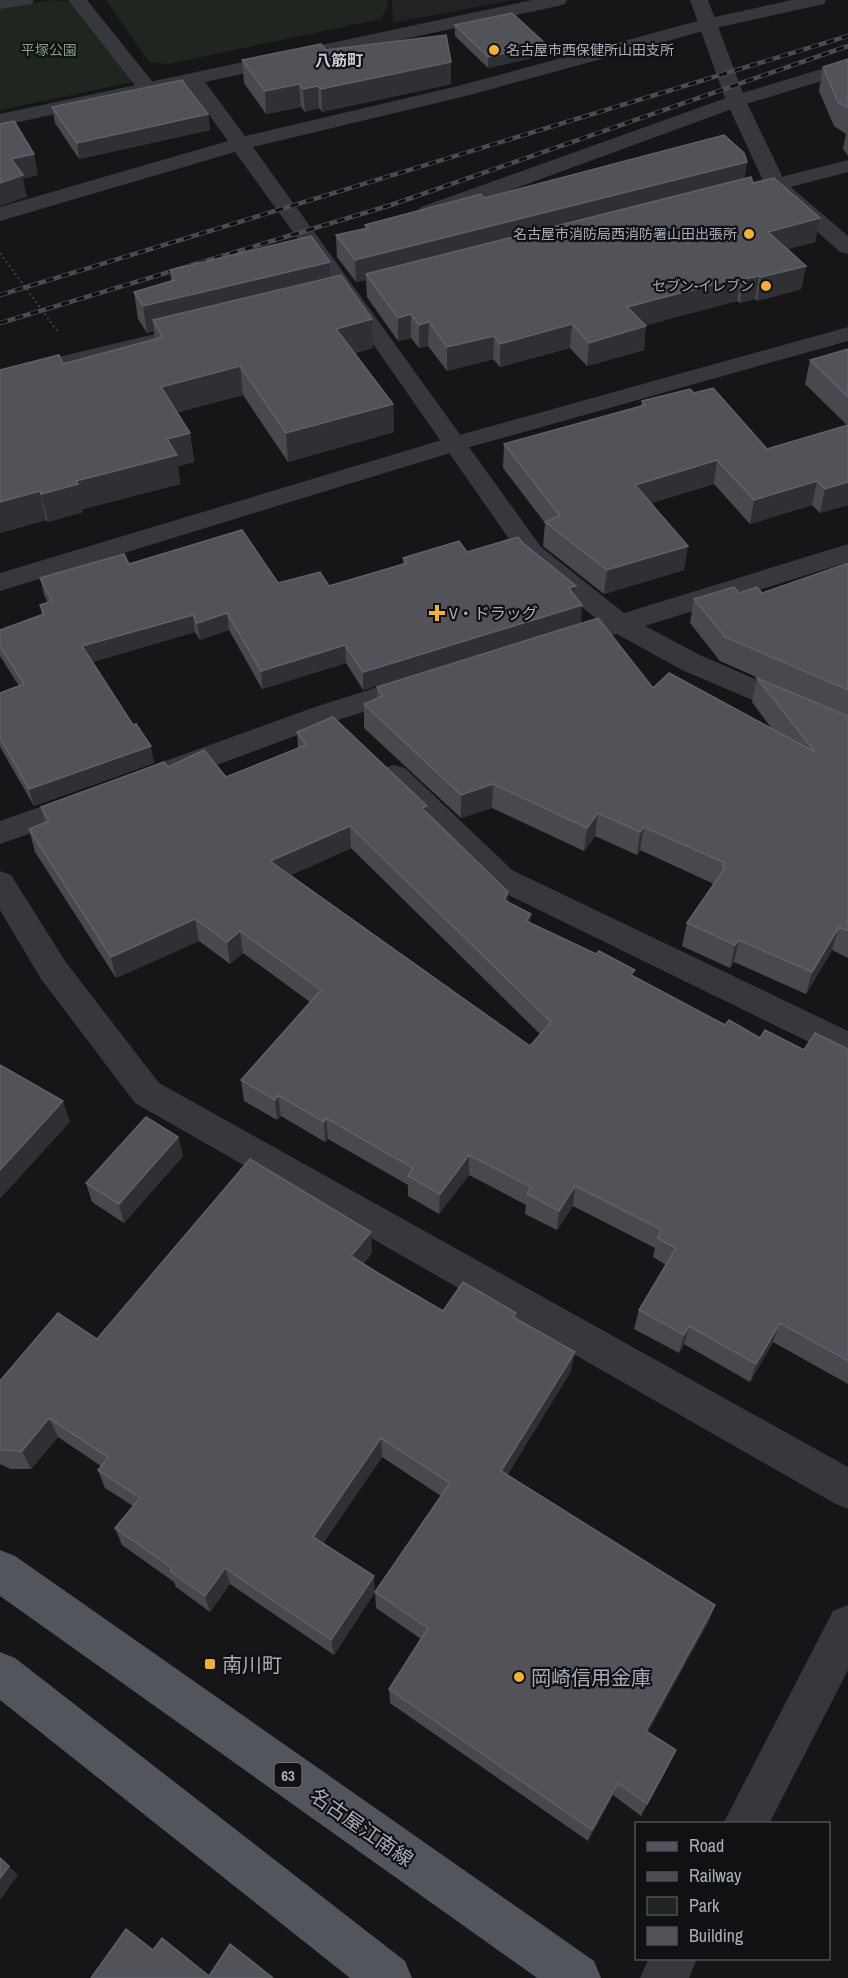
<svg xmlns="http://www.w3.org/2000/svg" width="848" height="1978" font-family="'Archivo Narrow','Noto Sans JP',sans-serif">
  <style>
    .built { fill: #222225 }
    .green { fill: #1e261f }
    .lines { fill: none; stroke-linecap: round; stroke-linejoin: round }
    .path { stroke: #3d3f44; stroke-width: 2; stroke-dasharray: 2 3; stroke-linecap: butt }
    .minor { fill: #37383d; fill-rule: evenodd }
    .tertiary { fill: #37383d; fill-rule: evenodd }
    .primary { fill: #53555c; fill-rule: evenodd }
    .rail-casing { stroke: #4a4c52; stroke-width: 4.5 }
    .rail { stroke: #111113; stroke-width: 3; stroke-dasharray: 8; stroke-linecap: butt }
    .wall { fill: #47494d; fill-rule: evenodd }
    .shaded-wall { fill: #2f3033 }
    .building { fill: #525359; stroke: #5f6168; stroke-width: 1.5; fill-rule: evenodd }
    .poi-dot { fill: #f2b134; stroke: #111113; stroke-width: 2 }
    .labels { text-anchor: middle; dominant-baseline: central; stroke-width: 4.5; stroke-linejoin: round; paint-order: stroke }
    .far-park-label { font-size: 14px; fill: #7fa381; stroke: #111113 }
    .far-poi-label { font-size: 14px; fill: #a8adb8; stroke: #111113; text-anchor: end }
    .shield { fill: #111113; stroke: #7b7e86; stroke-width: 1.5 }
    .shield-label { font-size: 15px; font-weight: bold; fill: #a8adb8 }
    .far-quarter-label { font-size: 16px; font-weight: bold; fill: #c9ccd4; stroke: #111113 }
    .poi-label { font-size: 16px; fill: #a8adb8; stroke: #111113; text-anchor: start }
    .near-poi-label { font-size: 20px; fill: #a8adb8; stroke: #111113; text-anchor: start }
    .near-street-label { font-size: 20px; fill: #a8adb8; stroke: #111113 }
  </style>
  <rect width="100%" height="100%" fill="#161618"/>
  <path class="built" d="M392,0H512L393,23Z"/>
  <path class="green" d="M54,0L74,2L133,82L0,110V7Z
    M106,0H387L388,5L381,19L168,64L149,62Z"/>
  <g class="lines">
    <path class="path" d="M0,253L58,332"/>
    <path class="minor" d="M0,0H34L32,4L0,9Z
      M68,0H87L155,85L158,89L155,93H141Z
      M792,0H826L824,4L711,29L470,95L253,147L541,547L624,613L848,544V562L645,626L702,656L848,719V741L682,670L617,634L607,637L597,635L593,628L599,621L523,559L341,298L235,152L0,221V207L228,141L183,79L186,75H200L245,136L458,86L701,20Z
      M848,61V73L743,105L437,217L429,218L421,217L418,212L421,207L729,97Z
      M848,160V172L741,200L733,199L730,194L733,189Z
      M159,333L167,335L171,340L167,345L0,385V371Z
      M419,674L429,677L433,684L429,691L338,720L168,783L157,780L153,772L157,764L318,706Z
      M394,765L405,768L512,870L848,1031V1061L490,886L383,784L379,776L383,768Z
      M86,791L97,794L101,802L97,810L0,844V821Z
      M0,871L11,875L65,961L159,1083L848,1467V1509L834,1503L135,1103L41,979L0,910Z
      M848,1605V1670L769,1824H723L833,1611Z
      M649,1958H697L689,1978H640Z"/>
    <path class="tertiary" d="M532,0H567L565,4L558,6L0,126V114Z
      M690,0H708L746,101L785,182L848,236V254L840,252L765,185L726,101Z
      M848,327V341L463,449L0,591V573L445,439Z"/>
    <path class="primary" d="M0,1550L15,1556L594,1961L601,1978H537L0,1596Z
      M0,1652L15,1658L405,1961L412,1978H350L0,1700Z"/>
    <g class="rail-casing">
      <path id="rail" d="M0,295L848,36
        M0,323L391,205L848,46"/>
    </g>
    <use href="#rail" class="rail"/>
  </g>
  <path class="wall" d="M455,25L546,44L545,55L488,68L455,36Z
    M326,50L451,84L322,112L319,108L305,112L301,107L266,114L244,83L242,60Z
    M848,59V156L843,149L846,134L834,126L819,91L823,67Z
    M52,107L208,114L210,130L79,159L55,123Z
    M744,178L820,218L815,242L788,249L806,266L801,289L757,301L755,299L740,303L737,301L645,325L644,350L587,366L570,348L500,367L493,359L447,371L428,346L419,348L411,338L398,341L367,297L366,280L356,282L337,257L336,235L365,229V225L484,198Z
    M330,262L331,278L372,319L373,348L355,353L393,404L394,432L288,462L243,395L177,412L190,433L194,462L178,466L180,484L83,509V512L48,522L46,520L0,533L63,364L155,339L154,331L147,333L138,319L134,292L171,281L170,270Z
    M848,349V505L820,513L812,505L750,524L714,484L651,503L684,570L604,594L543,546L545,523L503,468L504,444L641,406L642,401L694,393L767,449L847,425L805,384L810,360Z
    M523,543L576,586L575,596L581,623L363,690L346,663L262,689L229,630L200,640L195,632L92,662L154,763L34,806L0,747V693L19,686L0,656V630L42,615L40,605L48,603L44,595L40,578L129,564L278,583L329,586L403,564V558L467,552Z
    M848,563V958L832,950L806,994L734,962L730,968L682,946L687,923L714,884L640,850L637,855L595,836L584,851L492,808L461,818L364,728V704L377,698V687L653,688L772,729L752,702L757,678L821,705L720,661L690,623L694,599L739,593H762Z
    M297,732L427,806V814L508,892V902L530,923L725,1025L760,1038L804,1050L848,1049V1384L773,1342L750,1382L684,1344L679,1353L634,1329L639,1310L666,1265L653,1257L655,1248L573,1206L557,1230L525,1214L526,1205L469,1175L439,1214L408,1196V1185L328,1139L325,1142L281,1116L277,1120L244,1101L241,1080L310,1002L243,953L230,964L199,941L116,978L35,852L29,829L45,823L41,807L168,767L226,777L298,748ZM351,848L540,1034L530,1046L291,875Z
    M178,1137L183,1156L124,1223L92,1202L86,1183Z
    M372,1253L363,1264L443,1311L516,1319L571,1371L507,1475L709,1621L647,1732L670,1763L641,1816L613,1795L588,1841L390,1703L389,1689L421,1639L376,1608L375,1592L441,1496L382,1457L323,1543L375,1592L334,1655L230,1584L210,1612L176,1587L174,1582L122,1545L115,1528L133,1506L105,1488L98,1470L101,1466L58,1437L31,1469H11L0,1464V1381L97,1339Z"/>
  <path class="shaded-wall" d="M546,44L545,55L488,68V57Z
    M451,62V84L322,112L321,89Z
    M299,84L301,107L266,114L265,91Z
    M318,86L319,108L305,112L303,89Z
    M208,114L210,130L79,159L77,143Z
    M34,154L38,175L23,179L27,197L0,206V183L11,159Z
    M747,162L744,184L366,274V280L356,282L355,260Z
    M820,218L815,242L765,255L768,232Z
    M330,262L331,289L153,320L154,331L147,333L143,306Z
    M806,266L801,289L757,301L761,277Z
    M759,276L755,299L740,303L744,279Z
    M741,277L737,301L625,331L627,307Z
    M411,314V338L398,341V318Z
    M372,319L373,348L338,357L336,329Z
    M429,322L428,346L419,348V325Z
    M572,324L570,348L500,367V344Z
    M646,326L644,350L587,366L589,343Z
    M494,336L493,359L447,371V347Z
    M240,366L243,395L165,416L161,387Z
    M393,404L394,432L288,462L286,433Z
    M190,433L194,462L178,466L180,484L83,509V512L48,522L41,494L76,481L167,439Z
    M717,460L714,484L632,509L635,485Z
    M817,481L812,505L750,524L754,500Z
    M848,482V505L820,513L825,489Z
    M40,491L46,520L0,533V502Z
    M688,546L684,570L604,594L607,570Z
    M576,586L574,603L569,588Z
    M582,605L581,623L363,690V672Z
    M227,613L229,630L200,640L197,623Z
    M193,615L195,632L86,664L82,646Z
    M345,645L346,663L262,689L261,671Z
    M151,746L154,763L34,806L29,789Z
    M493,784L492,808L461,818V795Z
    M427,806V829L422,808Z
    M598,813L595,836L584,851L587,828Z
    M350,826L351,848L273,883L270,861Z
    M644,827L640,850L637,855L640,832Z
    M508,892L507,914L504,900Z
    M531,914L529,936L526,921Z
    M195,919L199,941L116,978L111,957Z
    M839,927L832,950L806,994L812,972Z
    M240,931L243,953L230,964L227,942Z
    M739,940L734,962L730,968L735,945Z
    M278,1095L281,1116L277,1120L275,1100Z
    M63,1101L70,1122L0,1199V1170Z
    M326,1118L328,1139L325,1142L324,1122Z
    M178,1137L183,1156L124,1223L119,1204Z
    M469,1155V1175L439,1214L440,1194Z
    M575,1186L573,1206L557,1230L559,1211Z
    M371,1232L372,1253L352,1277L351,1256Z
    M780,1323L773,1342L750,1382L756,1364Z
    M689,1326L684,1344L679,1353L684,1335Z
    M575,1352L571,1371L499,1489L501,1471Z
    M49,1418L58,1437L31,1469L22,1451Z
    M381,1438L382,1457L316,1554L313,1537Z
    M225,1568L230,1584L210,1612L205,1596Z
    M374,1576L375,1592L334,1655L331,1640Z
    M715,1605L709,1621L641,1745L646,1731Z
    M676,1750L670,1763L641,1816L647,1804Z
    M618,1783L613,1795L588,1841L592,1830Z
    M9,1866L18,1875L0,1900V1878Z"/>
  <path class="building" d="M512,13L546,44L488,57L455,25Z
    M446,35L451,62L321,89L318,86L303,89L299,84L265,91L242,60L321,44L326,50Z
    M848,59V108L838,102L823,67Z
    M182,80L208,114L77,143L52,107Z
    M14,121L34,154L11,159L23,175L0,183V124Z
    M724,135L744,153L747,162L355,260L336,235L368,228L365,225L481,194L484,198Z
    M751,177L753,183L774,178L820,218L768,232L806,266L761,277L759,276L744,279L741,277L627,307L646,326L589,343L572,324L500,344L494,336L447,347L429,322L419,325L411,314L398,318L366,274Z
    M311,236L330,262L143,306L134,292L175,280L170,270Z
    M341,275L372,319L336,329L393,404L286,433L240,366L161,387L190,433L167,439L177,455L76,481L78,484L41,494L40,491L0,502V370L59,355L63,364L163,337L153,320Z
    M848,349V397L810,360Z
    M713,388L767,449L848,425V482L825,489L817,481L754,500L717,460L635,485L688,546L607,570L545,522L560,516L504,444L645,405L642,401L690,389L694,393Z
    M242,530L278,583L320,572L329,586L407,563L403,558L459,541L467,552L518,537L523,543L576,586L569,588L582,605L363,672L345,645L261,671L227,613L197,623L193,615L82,646L133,725L136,724L151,746L29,789L0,738V693L24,684L0,646V630L44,614L40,605L52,601L40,578L124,554L129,564Z
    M848,563V690L725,637L694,599L734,587L739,593L757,587L762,593Z
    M598,618L653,688L669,673L815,752L757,678L848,716V931L839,927L812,972L739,940L735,945L687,923L725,868L722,866L725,863L644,827L640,832L598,813L587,828L493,784L461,795L364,704L383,696L377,687Z
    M333,717L427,806L422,808L508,892L504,900L531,914L526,921L596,954L599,951L635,970L631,975L725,1025L729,1020L760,1038L765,1030L804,1050L815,1033L848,1049V1361L780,1323L756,1364L689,1326L684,1335L639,1310L676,1248L657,1238L662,1230L575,1186L559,1211L527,1194L531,1187L469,1155L440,1194L408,1176L413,1168L326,1118L324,1122L278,1095L275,1100L241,1080L321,990L240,931L227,942L195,919L111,957L29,829L49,821L41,807L164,762L168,767L204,750L226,777L306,745L297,732ZM350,826L551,1022L530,1046L270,861Z
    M0,1065L63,1101L0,1170Z
    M146,1117L178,1137L119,1204L86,1183Z
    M250,1159L371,1232L351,1256L378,1273L443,1311L463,1282L516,1313L513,1317L575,1352L501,1471L715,1605L646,1731L676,1750L647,1804L618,1783L592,1830L389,1689L428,1628L375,1592L450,1483L381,1438L313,1537L374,1576L331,1640L225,1568L205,1596L170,1571L172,1568L115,1528L140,1498L98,1470L108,1457L49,1418L22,1451L0,1450V1381L58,1313L97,1339Z
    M0,1858L9,1866L0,1878Z
    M126,1929L153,1950L162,1938L209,1976L230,1944L273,1978H91Z"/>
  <g class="poi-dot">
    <circle cx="494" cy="50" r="6"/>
    <circle cx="749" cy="234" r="6"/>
    <circle cx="766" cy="286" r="6"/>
    <path d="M434 604h6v6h6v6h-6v6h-6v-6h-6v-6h6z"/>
    <rect x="204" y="1658" width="12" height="12" rx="3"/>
    <circle cx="519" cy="1677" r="6"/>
  </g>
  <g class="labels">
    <g class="far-park-label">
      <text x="49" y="50">平塚公園</text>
    </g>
    <g class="far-poi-label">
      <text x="506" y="50" text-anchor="start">名古屋市西保健所山田支所</text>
      <text x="737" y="234">名古屋市消防局西消防署山田出張所</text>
      <text x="754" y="286">セブン-イレブン</text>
    </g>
    <rect class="shield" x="274.5" y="1763" width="27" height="24" rx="4.5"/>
    <g class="shield-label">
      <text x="288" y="1775">63</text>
    </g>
    <g class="far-quarter-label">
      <text x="339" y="60">八筋町</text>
    </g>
    <g class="poi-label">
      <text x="449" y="613">V・ドラッグ</text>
    </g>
    <g class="near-poi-label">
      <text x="222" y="1664">南川町</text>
      <text x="531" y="1677">岡崎信用金庫</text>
    </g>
    <g class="near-street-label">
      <text transform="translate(362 1827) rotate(35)">名古屋江南線</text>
    </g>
  </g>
  <rect x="635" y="1822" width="195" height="138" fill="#111113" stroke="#4d4f55" stroke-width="1.5"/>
  <rect x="647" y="1842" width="30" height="9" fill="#53555c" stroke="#4d4f55" stroke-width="1.5"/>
  <text x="689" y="1852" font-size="18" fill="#a8adb8">Road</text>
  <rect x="647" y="1872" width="30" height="9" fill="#4a4c52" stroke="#4d4f55" stroke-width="1.5"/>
  <text x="689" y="1882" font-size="18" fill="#a8adb8">Railway</text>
  <rect x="647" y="1897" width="30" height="18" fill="#1e261f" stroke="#4d4f55" stroke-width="1.5"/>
  <text x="689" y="1912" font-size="18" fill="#a8adb8">Park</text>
  <rect x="647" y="1927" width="30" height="18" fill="#525359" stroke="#4d4f55" stroke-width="1.5"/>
  <text x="689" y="1942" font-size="18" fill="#a8adb8">Building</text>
</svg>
